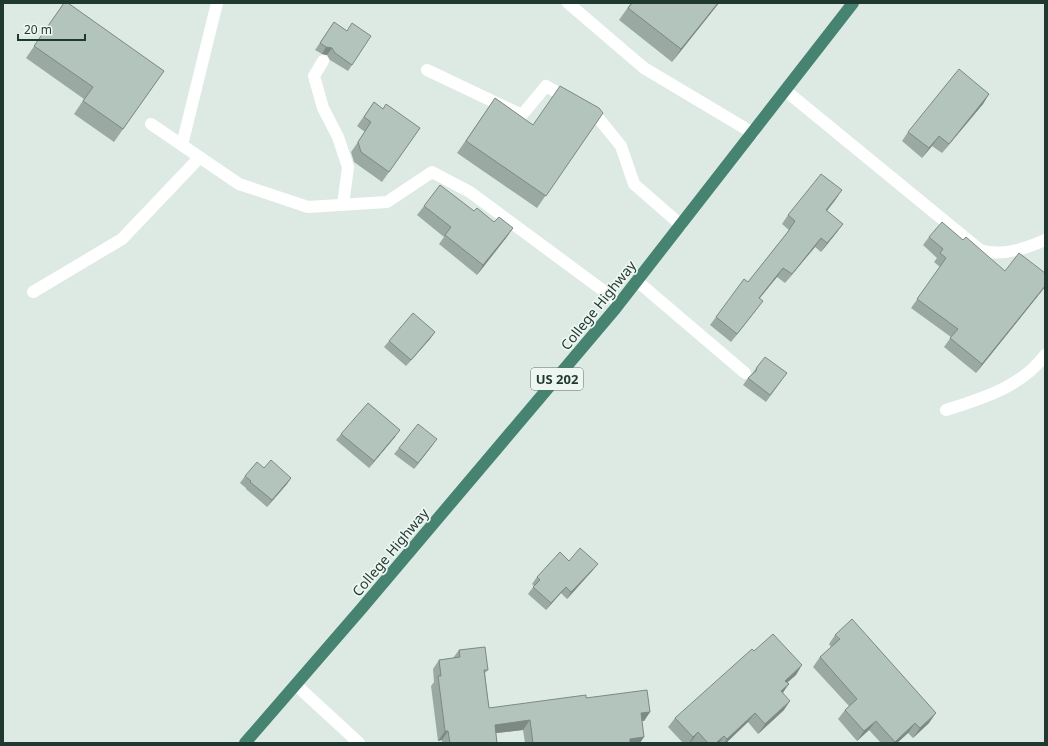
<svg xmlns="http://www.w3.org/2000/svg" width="1048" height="746" font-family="'Noto Sans',sans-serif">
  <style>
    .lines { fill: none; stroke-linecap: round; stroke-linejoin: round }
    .service { stroke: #fff; stroke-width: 12 }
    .trunk { stroke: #468371; stroke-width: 12 }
    .wall { fill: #9aa9a2 }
    .shaded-wall { fill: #7d8984 }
    .building { fill: #b3c4bc; stroke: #7d8984 }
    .labels { text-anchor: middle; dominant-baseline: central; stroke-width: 3.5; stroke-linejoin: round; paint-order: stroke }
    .shield { fill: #eef6f2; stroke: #5d726b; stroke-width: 1 }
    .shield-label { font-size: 13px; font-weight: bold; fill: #1f3931 }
    .street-label { font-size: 14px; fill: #1f3931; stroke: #eef6f2 }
  </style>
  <rect width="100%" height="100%" fill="#ddeae3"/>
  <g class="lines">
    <path class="service" d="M568,3L644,68L753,133
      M323,61L314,76L323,108L338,137L348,167L343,205
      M427,70L522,115L546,86L569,99
      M786,91L980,250C1000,257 1027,248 1045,240
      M587,109L595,114L621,146L634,184L681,225
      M151,124L239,184L308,207L387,202L432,172L470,192L620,303
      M182,145L217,3
      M637,281L745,373
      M33,292L122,239L200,157
      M946,410C983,398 1021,387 1045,355
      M296,685L359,743"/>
    <path class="trunk" d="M245,743L362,608L615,309L853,3"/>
  </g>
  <path class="wall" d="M64,3L164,71L114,142L74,114L84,99L26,58Z
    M631,3H719L672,62L619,20Z
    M334,22L352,65L348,71L330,60L327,55L322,54L315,50Z
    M989,94L983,104L942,153L932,146L922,158L902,141L908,132Z
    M495,98L533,125L603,113L537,208L457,153Z
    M374,102L383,109L420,128L382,182L354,162L351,152L365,132L357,126Z
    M836,199L827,211L843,224L837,232L821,252L815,247L785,283L777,277L760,298L757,309L731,342L710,325L716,317L748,282L789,230L782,224L788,215Z
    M424,206L474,211L494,222L513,228L506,238L477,275L439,244L444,237L417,215Z
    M929,237L963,240L1005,271L1045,287L976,373L944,347L951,337L911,308L940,267L934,262L937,258L923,245Z
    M435,332L430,339L406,366L384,347L389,341Z
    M757,367L782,380L766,402L743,385L748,378L752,374Z
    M341,434L395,437L369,468L336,440Z
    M432,446L414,469L394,454L399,448Z
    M264,468L291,478L287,484L267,507L246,489V488L240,483L245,476Z
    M569,561L593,570L567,599L561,593L546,610L528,594L534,586L532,584L537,577Z
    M835,635L929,723L913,738L908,733L897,743H881L869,730L857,741L838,719L845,710L849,706L813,667L820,657L831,647L829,644Z
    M459,650L488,670L485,673L489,708L586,698L650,712L644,721H642L640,743H525L523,730L496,733L497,743H442V740L438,741L431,686L434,682L433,669L439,660L453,658Z
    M796,675L787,683L783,693L784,710L758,734L748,722L726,743H692L691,742L690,743H683L668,727L675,718Z"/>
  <path class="shaded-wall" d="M718,3H719L672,62L681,49Z
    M326,47L332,48L327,55L322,54Z
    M989,94L983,104L942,153L949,144Z
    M939,136L932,146L922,158L929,148Z
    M842,190L836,199L820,219L826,210Z
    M843,224L837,232L821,252L827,243Z
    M513,228L506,238L477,275L483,265Z
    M821,238L815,247L785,283L792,274Z
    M783,268L777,277L753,306L759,298Z
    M1045,286V287L976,373L982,364Z
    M763,301L757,309L731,342L737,334Z
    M435,332L430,339L406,366L411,360Z
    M400,430L395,437L369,468L374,461Z
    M437,439L432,446L414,469L418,463Z
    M291,478L287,484L267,507L272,500Z
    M598,564L593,570L567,599L571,592Z
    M566,587L561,593L546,610L551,603Z
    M802,665L796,675L778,690L785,681Z
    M789,684L782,694L781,691Z
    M790,701L784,710L758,734L765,724Z
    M650,712L644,721L634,722L641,713Z
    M755,713L748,722L726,743H724L727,739Z
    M936,713L929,723L913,738L920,728Z
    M530,720L523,730L488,734L495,725Z
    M876,721L869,730L857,741L864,731Z
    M915,723L908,733L897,743H894Z
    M445,731H448L442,740L438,741Z
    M698,732L691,742L690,743H689L693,737Z
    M724,736L719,743H716Z
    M644,737L640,743H627L630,739Z"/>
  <path class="building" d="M64,3H68L164,71L123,129L83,101L93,87L34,46Z
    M632,3H718L681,49L628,8Z
    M334,22L347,31L352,23L371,36L352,65L335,53L332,48L326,47L320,43Z
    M959,69L989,94L949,144L939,136L929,148L908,132Z
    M560,86L599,108L603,113L546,196L466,141L495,98L533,125Z
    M374,102L383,109L386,104L420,128L389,172L361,152L358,142L371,122L364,117Z
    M821,174L842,190L826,210L843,224L827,243L821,238L792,274L783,268L759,298L763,301L737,334L716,317L744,279L748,282L787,233L795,221L788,215Z
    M440,185L474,211L477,208L494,222L499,217L513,228L483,265L445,235L451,227L424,206Z
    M942,222L963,240L966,237L1005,271L1019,253L1045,273V286L982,364L950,338L958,329L917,299L946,258L940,253L943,249L929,237Z
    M413,313L435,332L411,360L389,341Z
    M765,357L787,373L770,395L748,378L756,371L757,367Z
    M368,403L400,430L374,461L341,434Z
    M418,424L437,439L418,463L399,448Z
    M271,460L291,478L272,500L250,482L251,481L245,476L257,462L264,468Z
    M580,548L598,564L571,592L566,587L551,603L533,587L540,580L537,577L560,552L569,561Z
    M852,619L936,713L920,728L915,723L895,742L876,721L864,731L845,710L857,699L820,657L840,639L835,635Z
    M773,634L802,665L785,681L789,684L781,691L790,701L765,724L755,713L727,739L724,736L716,743H708L698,732L693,737L675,718L752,649L754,651Z
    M485,647L488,670H484L489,708L586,695V698L647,690L650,712L641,713L644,737L630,739V743H533L530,720L495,725L497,743H450L448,731H445L438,676H441L439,660L460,657L459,650Z"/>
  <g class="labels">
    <rect class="shield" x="531" y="368" width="52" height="22" rx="3"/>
    <g class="shield-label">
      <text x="557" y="379">US 202</text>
    </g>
    <g class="street-label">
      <text transform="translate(598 305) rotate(-51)">College Highway</text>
      <text transform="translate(390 552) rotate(-50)">College Highway</text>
    </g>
  </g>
  <rect width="1048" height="746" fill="none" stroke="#1f3931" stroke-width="8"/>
  <path d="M18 34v6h67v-6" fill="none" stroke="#1f3931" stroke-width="2"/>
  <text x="24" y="34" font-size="12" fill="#1f3931" stroke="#eef6f2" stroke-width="3" paint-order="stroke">20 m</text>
</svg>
